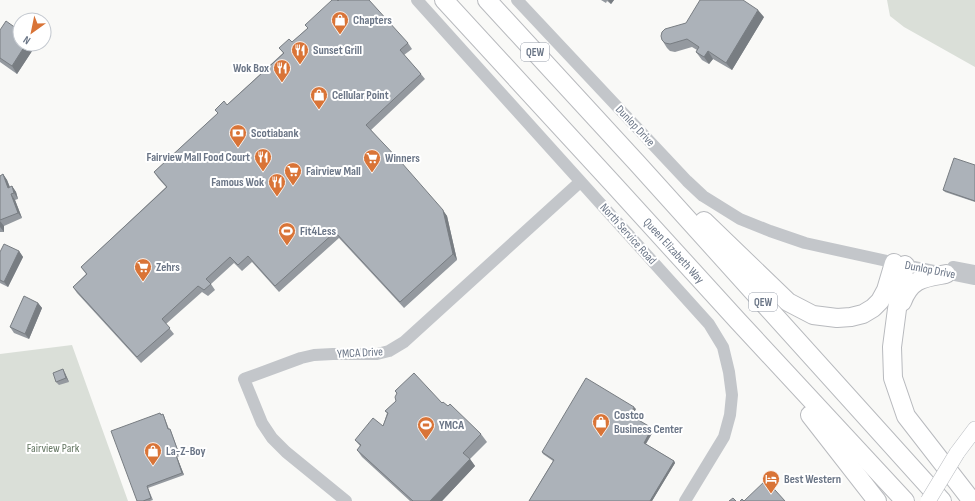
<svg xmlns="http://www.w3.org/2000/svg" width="975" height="501" font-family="'Sofia Sans Condensed',sans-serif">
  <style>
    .green { fill: #dadfd8 }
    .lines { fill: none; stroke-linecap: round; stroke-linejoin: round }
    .major-casing { stroke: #b8bbc0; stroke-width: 16 }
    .highway-casing { stroke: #b8babe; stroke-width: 20 }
    .minor { stroke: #c3c6ca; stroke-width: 12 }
    .major { stroke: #fff; stroke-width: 15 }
    .highway { stroke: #fff; stroke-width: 18 }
    .major-bridge-casing { stroke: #b8bbc0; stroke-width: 16; stroke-linecap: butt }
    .major-bridge { stroke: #fff; stroke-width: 15 }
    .wall { fill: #94999f }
    .shaded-wall { fill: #787d82 }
    .building { fill: #acb2b9; stroke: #787d82 }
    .labels { text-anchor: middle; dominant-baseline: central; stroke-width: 4; stroke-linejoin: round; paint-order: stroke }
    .shield { fill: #fff; stroke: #979eaa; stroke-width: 1 }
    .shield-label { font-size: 11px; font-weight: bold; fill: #6a7586 }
    .poi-label { font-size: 12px; font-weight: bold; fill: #6a7586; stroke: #fff; text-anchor: start }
    .street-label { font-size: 12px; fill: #6a7586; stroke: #fff }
    .park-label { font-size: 12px; fill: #667864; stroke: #fff }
  </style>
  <rect width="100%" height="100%" fill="#f9f9f7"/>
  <path class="green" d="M887,0H975V67L904,27L890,16Z
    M72,345L128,501H0V354Z"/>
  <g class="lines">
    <g class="major-casing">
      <path id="major" d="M957,453L975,429"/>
    </g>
    <g class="highway-casing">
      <g id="highway">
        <path id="s1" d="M444,0L615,186L738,321L905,501"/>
        <path d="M487,0L637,163L942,501"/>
        <path d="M704,221L788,302L813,315L837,318L851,317L863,314L873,308L880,301L886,290L894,263"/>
        <path d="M905,265L897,309L892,347L893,378L906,416L972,501"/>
        <path d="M902,302C911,278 924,278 946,274"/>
        <path d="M810,415L877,501"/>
      </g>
    </g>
    <path class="minor" d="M417,0L709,324L723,347L729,372L732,395L730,415L724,437L685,501
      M517,0L687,181L703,196L740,219L770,231L805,243L905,265L975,279
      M953,267L975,271
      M346,501L286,452L272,438L262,423L244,379L301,358L314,355L333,354H377L389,351L404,342L580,182"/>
    <use href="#major" class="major"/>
    <use href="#highway" class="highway"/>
    <g class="major-bridge-casing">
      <path id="major-bridge" d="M928,501L957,453"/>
    </g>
    <use href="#major-bridge" class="major-bridge"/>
  </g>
  <path class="wall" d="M601,0H614L611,4L607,1L606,3Z
    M338,1L408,43L412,49L404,55L421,74L425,79L371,130L447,216L457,260L404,308L339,238L279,292L252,262L242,271L234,263L211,284L215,290L208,296L202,292L166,324L174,334L141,363L77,293L73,287L86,274L81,267L166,187L158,178L154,172L283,53L279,48L292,42Z
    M764,17L732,70L713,59L709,64L702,60L696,52L697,50L692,47L675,52L670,51L667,48L662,40Z
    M0,30L20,44H35L36,45L17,74L0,62Z
    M975,165V202L945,192L943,190Z
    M3,174L7,180L10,187L12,186L16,192L18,199L15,200L22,218L4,226V232H0V176Z
    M19,251L23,257L8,287L0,283V252Z
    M38,303L42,308L29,339L14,333L10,327Z
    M65,373L69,382L59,385L56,382Z
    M395,391L442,403L448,406L481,434L487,442L470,459L475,466L442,501H410L362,457L357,450L360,446L355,440L383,426L387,413L385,411L396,401L397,394Z
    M636,409L632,416L654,430L646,444L674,461L675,463L652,501H529L553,461L543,454L542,452Z
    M161,414L164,416L169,429L171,431L180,456L177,457L184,475L148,488L153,500L150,501H137Z"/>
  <path class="shaded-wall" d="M608,0H614L611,4Z
    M758,10L764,17L732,70L726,63Z
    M26,44H35L36,45L17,74L12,66Z
    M708,51L713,59L709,64L704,57Z
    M3,174L7,180L12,193L8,188Z
    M12,186L16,192L18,199L14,193Z
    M11,194L15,200L22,218L18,213Z
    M443,210L447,216L457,260L453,254Z
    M0,221L4,226V232L0,227Z
    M19,251L23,257L8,287L4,282Z
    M38,303L42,308L29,339L25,334Z
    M63,369L65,373L69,382L66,378Z
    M634,407L636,409L631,417L630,415Z
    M652,428L654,430L645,445L644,443Z
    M176,455L177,457L184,475L182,473Z
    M470,459L475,466L442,501H430Z
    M674,461L675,463L652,501H650Z"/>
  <path class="building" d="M332,0H337L338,1L339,0H369L408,43L400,50L421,74L366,125L401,162L443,210L453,254L400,302L335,232L275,286L248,256L238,265L230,257L206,279L211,284L204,290L198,286L162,319L170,328L137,357L73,287L87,274L81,267L167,187L154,172L218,113L215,110L224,101L227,105L284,53L279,48L289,39L292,42L308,28L305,25Z
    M700,0H743L758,10L726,63L708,51L704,57L696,52L699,47L687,39L670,44L665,43L662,40L661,36L662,32L665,29L686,23Z
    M6,21L20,31V44H26L12,66L0,58V30Z
    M954,158L975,165V201L943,190Z
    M3,174L8,188L12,186L14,193L11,194L18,213L0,220V176Z
    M4,244L19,251L4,282L0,280V252Z
    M24,296L38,303L25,334L10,327Z
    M63,369L66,378L56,382L53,373Z
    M414,373L442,403L443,402L448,406L450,404L481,434L463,453L470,459L430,501H413L357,450L361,445L355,440L373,418L383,426L388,413L385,411L396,401L395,397L397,393L395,391Z
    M586,378L634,407L630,415L652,428L644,443L674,461L650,501H529L554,460L542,452Z
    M160,413L161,415L163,414L168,429H170L179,454L176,455L182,473L147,486L151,498L143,501H137L111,431Z
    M766,480L785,501H740L742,499L744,501Z
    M733,498L736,501H729Z"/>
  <defs>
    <g id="shop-pin" transform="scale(0.9)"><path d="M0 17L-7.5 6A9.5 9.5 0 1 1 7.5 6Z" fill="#d97437" stroke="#fff"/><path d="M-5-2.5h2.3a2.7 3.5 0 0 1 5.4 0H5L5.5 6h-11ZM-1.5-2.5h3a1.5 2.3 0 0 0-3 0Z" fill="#fff"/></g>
    <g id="restaurant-pin" transform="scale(0.9)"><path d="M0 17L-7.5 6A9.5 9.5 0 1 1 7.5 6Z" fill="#d97437" stroke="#fff"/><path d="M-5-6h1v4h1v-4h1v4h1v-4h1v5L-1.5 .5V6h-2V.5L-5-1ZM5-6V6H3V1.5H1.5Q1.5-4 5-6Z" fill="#fff"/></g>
    <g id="bank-pin" transform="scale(0.9)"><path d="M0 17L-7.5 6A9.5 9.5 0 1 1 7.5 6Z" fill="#d97437" stroke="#fff"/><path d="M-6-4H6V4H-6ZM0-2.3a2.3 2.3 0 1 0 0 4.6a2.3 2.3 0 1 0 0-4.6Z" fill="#fff"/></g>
    <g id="supermarket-pin" transform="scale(0.9)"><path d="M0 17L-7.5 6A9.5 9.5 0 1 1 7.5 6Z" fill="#d97437" stroke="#fff"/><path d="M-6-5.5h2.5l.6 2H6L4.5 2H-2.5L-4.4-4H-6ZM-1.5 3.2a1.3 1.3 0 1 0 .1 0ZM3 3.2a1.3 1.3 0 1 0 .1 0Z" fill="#fff"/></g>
    <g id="stadium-pin" transform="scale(0.9)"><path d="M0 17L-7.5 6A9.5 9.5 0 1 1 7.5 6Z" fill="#d97437" stroke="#fff"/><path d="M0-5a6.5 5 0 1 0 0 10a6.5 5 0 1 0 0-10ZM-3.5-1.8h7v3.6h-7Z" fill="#fff"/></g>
    <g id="hotel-pin" transform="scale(0.9)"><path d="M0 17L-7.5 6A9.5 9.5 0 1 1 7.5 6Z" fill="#d97437" stroke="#fff"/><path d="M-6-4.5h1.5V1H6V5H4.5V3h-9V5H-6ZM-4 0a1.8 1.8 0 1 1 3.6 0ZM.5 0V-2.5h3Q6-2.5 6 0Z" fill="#fff"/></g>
  </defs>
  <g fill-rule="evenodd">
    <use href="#shop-pin" x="340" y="20"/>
    <use href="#restaurant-pin" x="300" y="50"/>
    <use href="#restaurant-pin" x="282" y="68"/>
    <use href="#shop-pin" x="319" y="95"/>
    <use href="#bank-pin" x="238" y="133"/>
    <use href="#restaurant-pin" x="263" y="157"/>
    <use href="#supermarket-pin" x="372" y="158"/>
    <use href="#supermarket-pin" x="293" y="171"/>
    <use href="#restaurant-pin" x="277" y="182"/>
    <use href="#stadium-pin" x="287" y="231"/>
    <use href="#supermarket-pin" x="143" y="267"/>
    <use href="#shop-pin" x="601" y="422"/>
    <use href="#stadium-pin" x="426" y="425"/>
    <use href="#shop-pin" x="153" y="451"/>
    <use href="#hotel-pin" x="771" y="479"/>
  </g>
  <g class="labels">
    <g class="shield">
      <rect x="521" y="43" width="28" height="18" rx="3"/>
      <rect x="749" y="293" width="28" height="18" rx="3"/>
    </g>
    <g class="shield-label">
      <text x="535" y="52">QEW</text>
      <text x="763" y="302">QEW</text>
    </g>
    <g class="poi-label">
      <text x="353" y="20">Chapters</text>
      <text x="313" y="50">Sunset Grill</text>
      <text x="269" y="68" text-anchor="end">Wok Box</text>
      <text x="332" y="95">Cellular Point</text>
      <text x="251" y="133">Scotiabank</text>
      <text x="250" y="157" text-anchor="end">Fairview Mall Food Court</text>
      <text x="385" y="158">Winners</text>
      <text x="306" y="171">Fairview Mall</text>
      <text x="264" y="182" text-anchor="end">Famous Wok</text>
      <text x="300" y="231">Fit4Less</text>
      <text x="156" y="267">Zehrs</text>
      <text x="614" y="415">Costco<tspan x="614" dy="14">Business Center</tspan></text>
      <text x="439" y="425">YMCA</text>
      <text x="166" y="451">La-Z-Boy</text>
      <text x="784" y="479">Best Western</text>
    </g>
    <g class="street-label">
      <text transform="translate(635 126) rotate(47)">Dunlop Drive</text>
      <text transform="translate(628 234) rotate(48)">North Service Road</text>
      <text stroke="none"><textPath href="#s1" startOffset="340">Queen Elizabeth Way</textPath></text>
      <text transform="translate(930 270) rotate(11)">Dunlop Drive</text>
      <text transform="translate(360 353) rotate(-3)">YMCA Drive</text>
    </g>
    <g class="park-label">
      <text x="53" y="448">Fairview Park</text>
    </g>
  </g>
  <g transform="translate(32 32) rotate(213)"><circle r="19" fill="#ffffff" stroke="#c3c8cf"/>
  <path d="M0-3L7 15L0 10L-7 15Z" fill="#d97437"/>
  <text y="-6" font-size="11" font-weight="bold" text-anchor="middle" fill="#6a7586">N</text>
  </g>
</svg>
